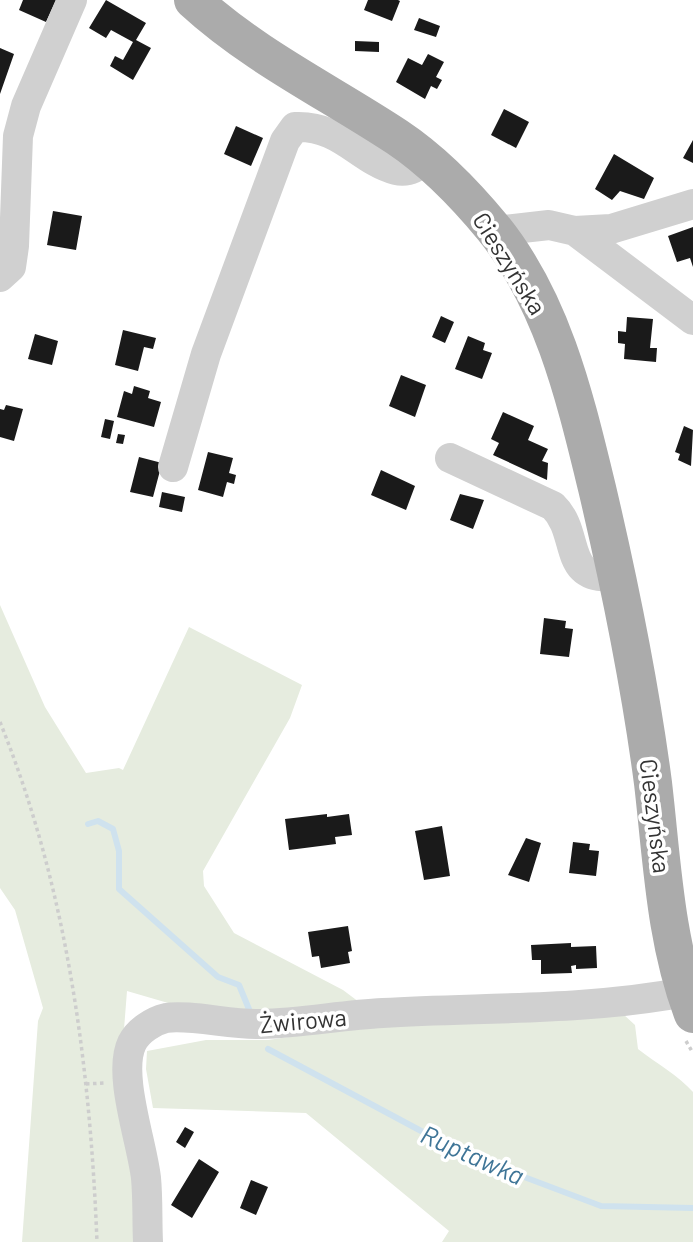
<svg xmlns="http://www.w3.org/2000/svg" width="693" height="1242" font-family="Barlow,sans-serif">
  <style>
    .green { fill: #e6ecdf }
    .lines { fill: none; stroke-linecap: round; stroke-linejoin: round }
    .stream { stroke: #cfe2ee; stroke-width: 6 }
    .building { fill: #1a1a1a }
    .path { stroke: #cdcdcd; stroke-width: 3.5; stroke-dasharray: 3.5 3.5; stroke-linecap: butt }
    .minor { stroke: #d0d0d0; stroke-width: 30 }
    .major { stroke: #ababab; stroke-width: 38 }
    .labels { text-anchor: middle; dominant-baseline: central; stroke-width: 7; stroke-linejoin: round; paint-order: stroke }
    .street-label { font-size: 24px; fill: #333; stroke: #fff }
    .water-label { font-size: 26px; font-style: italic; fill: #3f7597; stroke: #fff }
  </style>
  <rect width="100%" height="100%" fill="#fff"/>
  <path class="green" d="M0,605L45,707L86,773L119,768L123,770L189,627L302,685L290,718L203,871L204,886L234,933L343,990L359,1002L265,1016L175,1005L127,991L123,1042L143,1242H22L38,1021L43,1008L15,910L0,888Z
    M623,1014L635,1025L638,1049C656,1063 679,1076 693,1092V1242H442L449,1231L306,1113L153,1108L146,1069L147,1051L206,1040H268L427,1017Z"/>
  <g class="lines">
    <path class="stream" d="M88,824L98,821L113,829L119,851V889L218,977L239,985L251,1014
      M268,1049L466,1155L601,1206L693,1208"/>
  </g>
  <path class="building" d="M23,0H56L46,22L19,10Z
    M106,0L146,23L136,40L151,48L133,80L110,66L115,56L123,60L133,42L111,30L106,38L89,28Z
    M368,0H398L400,1L392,21L364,10Z
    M419,18L440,26L436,37L414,30Z
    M355,41L379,42V52L355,51Z
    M0,48L14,54L0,94Z
    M428,54L444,62L436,77L442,80L437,89L431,86L425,99L396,82L408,58L422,65Z
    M504,109L529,122L516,148L491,135Z
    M236,126L263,138L251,166L224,154Z
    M693,140V163L683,158Z
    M614,154L654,178L644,199L620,191L612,200L595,189Z
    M53,211L82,216L76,250L47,245Z
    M693,227V267L690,258L677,262L668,236Z
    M441,316L454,322L445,343L432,337Z
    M627,317L653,319L650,348H657L656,362L624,359L625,344L618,343V331L626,332Z
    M123,330L156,338L153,349L144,347L138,371L115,365Z
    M35,334L58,341L52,365L28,359Z
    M468,336L485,343L483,350L492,353L482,379L455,369Z
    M401,375L426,385L415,417L389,406Z
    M134,386L150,391L148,398L161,402L154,427L117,417L124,391L132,394Z
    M6,405L23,409L14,441L0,437V409L4,410Z
    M503,412L534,426L528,440L548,449L542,461L548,463L547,480L493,455L499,443L491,439Z
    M105,419L114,421L110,439L101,437Z
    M684,426L693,430L691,466L678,460L680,454L675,452Z
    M118,434L125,435L123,444L116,443Z
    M208,452L233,458L229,473L236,475L234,484L227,482L223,497L198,490Z
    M139,457L162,463L153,497L130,492Z
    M381,470L415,486L406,510L371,495Z
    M162,492L185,497L182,512L159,507Z
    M460,494L484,500L473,529L450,520Z
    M544,618L566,621L565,628L573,629L569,657L540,654Z
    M327,814V817L349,814L352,835L335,837L336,844L289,850L285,819Z
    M442,826L450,876L424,880L415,831Z
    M526,838L541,843L529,882L508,875Z
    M573,842L590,844L589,850L599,851L596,876L569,873Z
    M348,926L352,951L348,952L350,963L321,968L319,956L312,957L308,932Z
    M571,943V947L596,946L597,968L576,969V965L571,966L572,973L541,974V960H532L531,945Z
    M185,1127L194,1132L185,1148L176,1142Z
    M199,1159L219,1172L192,1218L171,1205Z
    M251,1180L268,1187L256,1215L240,1208Z"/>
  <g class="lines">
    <path class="path" d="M0,722C67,888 90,1064 97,1242
      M686,1041L693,1053
      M86,1084L104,1083"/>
    <path class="minor" d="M495,231L549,225L575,231L693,320
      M575,231L611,229L693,204
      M0,277L11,267L14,246L18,136L26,106L72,0
      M450,458L553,506C582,534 560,583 617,576
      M173,467L206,354L285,141L295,127C341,125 359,160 396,170C408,173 418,167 426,159
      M148,1242C147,1221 148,1199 146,1178C142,1142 117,1074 132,1043C138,1031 153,1021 166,1018C188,1014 233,1025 261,1024C302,1023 342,1015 383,1013C483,1007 585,1011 685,992"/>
    <path class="major" d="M193,0C254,56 329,92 397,137C433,161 465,194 493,228C553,302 575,398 597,488C620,586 640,684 653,783C662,860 665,941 693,1014"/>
  </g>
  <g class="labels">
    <g class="street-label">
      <text transform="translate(510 263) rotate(58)">Cieszyńska</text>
      <text transform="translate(656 816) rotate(83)">Cieszyńska</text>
      <text transform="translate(303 1020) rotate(-5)">Żwirowa</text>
    </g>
    <g class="water-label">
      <text transform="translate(473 1154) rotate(24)">Ruptawka</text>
    </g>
  </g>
</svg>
